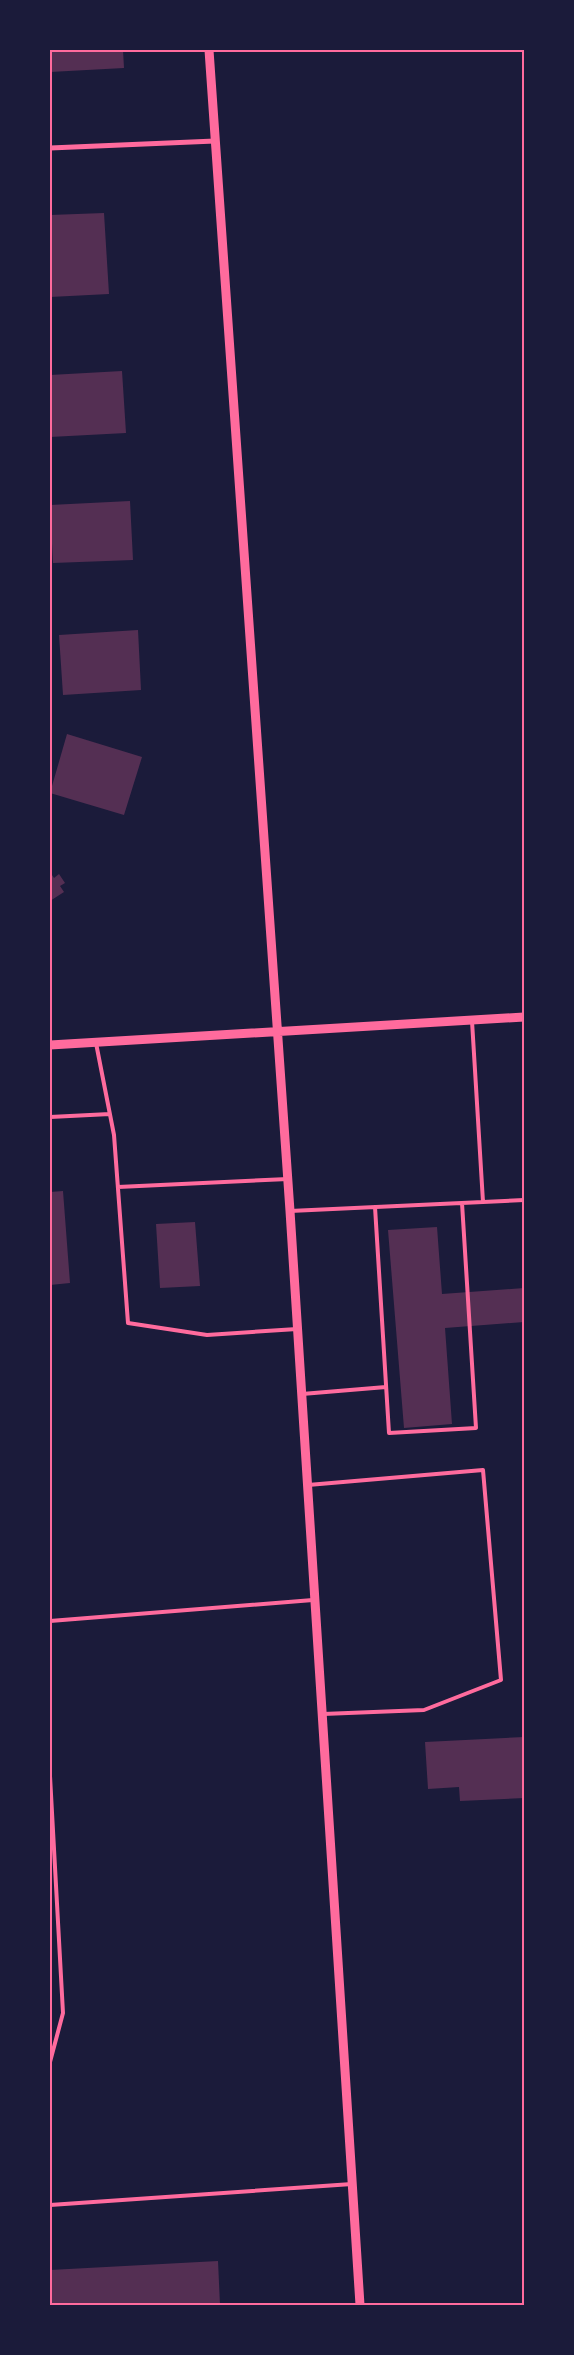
<svg xmlns="http://www.w3.org/2000/svg" width="574" height="2355" font-family="Overpass,sans-serif">
  <style>
    .building { fill: #542f53 }
    .lines { fill: none; stroke-linecap: round; stroke-linejoin: round }
    .service { stroke: #ff6b9d; stroke-width: 4 }
    .minor { stroke: #ff6b9d; stroke-width: 5 }
    .tertiary { stroke: #ff6b9d; stroke-width: 9 }
    .neatline { fill: none; stroke: #ff6b9d; stroke-width: 2 }
  </style>
  <rect width="100%" height="100%" fill="#1b1b3a"/>
  <path class="building" d="M50,50H123L124,68L50,72Z
    M104,213L109,294L50,297V215Z
    M122,371L126,433L50,437V375Z
    M130,501L133,560L53,563L50,505Z
    M138,630L141,690L63,695L59,635Z
    M67,734L142,757L124,815L50,793Z
    M50,872L54,878L59,874L65,883L60,886L64,892L50,901Z
    M63,1191L70,1283L50,1285V1192Z
    M195,1222L200,1286L160,1288L156,1224Z
    M437,1227L442,1294L524,1288V1322L445,1328L452,1424L404,1428L388,1230Z
    M524,1737V1798L460,1801L459,1787L428,1789L425,1742Z
    M218,2261L220,2305H50V2270Z"/>
  <g class="lines">
    <path class="service" d="M96,1043L114,1135L128,1323L207,1335L297,1329
      M50,1117L110,1114
      M118,1187L288,1179
      M483,1202L524,1200
      M375,1207L389,1433L476,1428L462,1203
      M290,1211L483,1202L472,1021
      M302,1394L386,1387
      M308,1485L483,1470L501,1680L424,1710L323,1714
      M50,1621L313,1600
      M50,1776L63,2013L50,2062
      M50,2205L352,2184"/>
    <path class="minor" d="M50,148L215,141"/>
    <path class="tertiary" d="M209,50L290,1211L360,2305
      M50,1045L524,1017"/>
  </g>
  <rect width="574" height="2355" fill="none" stroke="#1b1b3a" stroke-width="102"/>
  <rect x="51" y="51" width="472" height="2253" class="neatline"/>
</svg>
